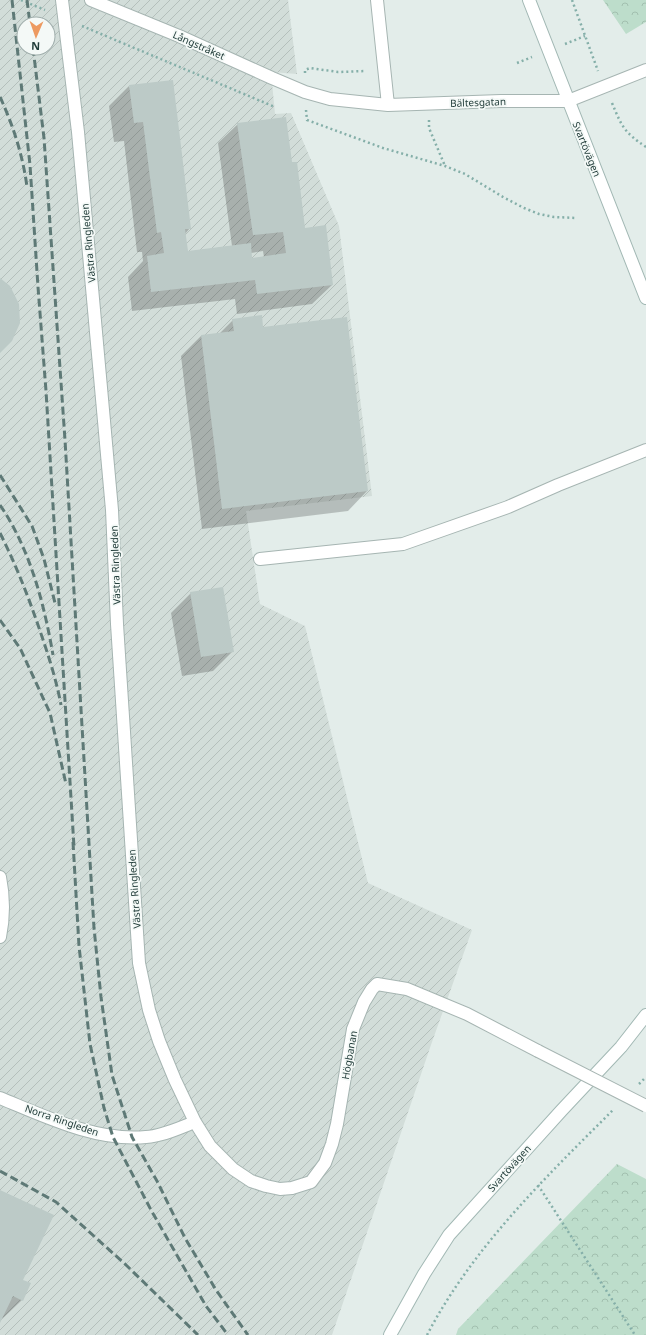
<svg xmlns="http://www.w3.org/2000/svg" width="646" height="1335" font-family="'Noto Sans',sans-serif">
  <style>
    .industrial { fill: url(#industrial-furrows); fill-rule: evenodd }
    .forest { fill: url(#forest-crowns) }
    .shadow { fill: #0003; fill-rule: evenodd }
    .building { fill: #bccac7 }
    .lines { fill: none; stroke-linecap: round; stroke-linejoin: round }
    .minor-casing { stroke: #a6b5b2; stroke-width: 14 }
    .secondary-casing { stroke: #a2b8b4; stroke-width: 14 }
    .path { stroke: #85afa9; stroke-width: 2.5; stroke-dasharray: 2 3; stroke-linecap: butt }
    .minor { stroke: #fff; stroke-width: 12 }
    .secondary { stroke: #fff; stroke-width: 12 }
    .rail { stroke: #5e7976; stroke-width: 3; stroke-dasharray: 8 4; stroke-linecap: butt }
    .minor-bridge-casing { stroke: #a6b5b2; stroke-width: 14; stroke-linecap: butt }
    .minor-bridge { stroke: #fff; stroke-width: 12 }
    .labels { text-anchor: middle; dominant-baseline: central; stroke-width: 3.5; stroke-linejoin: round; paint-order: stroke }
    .street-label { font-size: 10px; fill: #233e3b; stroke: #f4f9f7 }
  </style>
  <defs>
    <pattern id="industrial-furrows" width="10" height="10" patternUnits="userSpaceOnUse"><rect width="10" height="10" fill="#d2ddd9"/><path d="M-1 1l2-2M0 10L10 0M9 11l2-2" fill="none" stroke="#b4bfbb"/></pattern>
    <pattern id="forest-crowns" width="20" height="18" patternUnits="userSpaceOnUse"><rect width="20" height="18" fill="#bdddcb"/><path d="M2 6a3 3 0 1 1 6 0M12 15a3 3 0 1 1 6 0" fill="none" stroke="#a2bfaf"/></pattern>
  </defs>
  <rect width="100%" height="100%" fill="#e3edea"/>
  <path class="industrial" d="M0,0H288L297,74L271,72L275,114L291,113L339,226L372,496L246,511L260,604L305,626L368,883L472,930L432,1042L332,1335H0ZM24,24H48V48H24Z"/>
  <path class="forest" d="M603,0H646V22L626,34Z
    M617,1164L646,1179V1335H456L458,1329Z"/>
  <path class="shadow" d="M129,86L190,228L185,234L187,252L232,246L218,143L238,124L291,163L304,229L332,285L312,304L237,314L235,299L132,311L128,277L143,261L142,252H137L124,141L114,142L109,106ZM263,251L264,257L251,259V253Z
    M233,320L262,328L367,491L348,511L202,529L181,356L201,336L219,334Z
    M191,593L233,651L213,671L182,676L171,613Z
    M0,1191L22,1280V1300L0,1321Z"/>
  <path class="building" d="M173,80L191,229H185L188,251L251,243L252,258L286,253L283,232L253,235L237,123L286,117L292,162H297L305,228L326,225L333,285L257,294L255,280L151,292L147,256L164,253L161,232L157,233L143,122L134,123L129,85Z
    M0,278L10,286L19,304L20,323L12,341L0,353Z
    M262,315L263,327L347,317L368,491L222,509L201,335L234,331L232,319Z
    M223,587L234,652L201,657L190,592Z
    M0,1190L54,1215L23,1280L31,1283L23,1301L13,1296L0,1323Z"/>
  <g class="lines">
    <g class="minor-casing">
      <path id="minor" d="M62,0L78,132L112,510L117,624L139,963L149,1010L159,1041L175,1080L195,1122L210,1146L233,1169L251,1181L266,1186L280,1189L292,1188L311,1182L325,1163L332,1144L337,1124L353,1029L364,1002L372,989L377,984L407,989L467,1014L538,1051
        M91,0L179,36L272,78L305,92L330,99L388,105L501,101H568L646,70
        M377,0L388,105
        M260,559L403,544L508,507L558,485L646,450
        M0,877C4,897 4,917 0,937
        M0,1098C44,1116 97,1142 146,1137C163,1136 179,1128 195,1122"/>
    </g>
    <g class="secondary-casing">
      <path id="secondary" d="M529,0L646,298
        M390,1335L424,1274L449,1235L561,1111L621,1047L646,1015"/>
    </g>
    <path class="path" d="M21,0L45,10
      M572,0L598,71
      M82,26L275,107
      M565,44L585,36
      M517,63L532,57
      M305,73V70L310,68L338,72L366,71
      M612,103C622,127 624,132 646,147
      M306,110L307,120L383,148L445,166L465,174L503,197L524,208L539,214L554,217L577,218
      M429,120V128L445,166
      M639,1084L646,1077
      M538,1185L635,1335
      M427,1335C473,1247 545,1178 614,1109"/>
    <use href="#minor" class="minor"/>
    <use href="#secondary" class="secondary"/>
    <path class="rail" d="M12,0L30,165L38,287L46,391L74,847
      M27,0L30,24
      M33,48L44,138L65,440L94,928L101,997L112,1075L132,1137L157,1181L185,1238L216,1290L248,1335
      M0,97C13,125 23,156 27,187
      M0,475L32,526L44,559L55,603
      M0,505C30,549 44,603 53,655
      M0,533C15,563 27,593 38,625C47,651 56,678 61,705
      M0,620L20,648L50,713L66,784
      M73,842L79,946L90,1044L104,1108L113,1137L151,1210L206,1306L228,1335
      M0,1171L56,1202L125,1264L198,1335"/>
    <g class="minor-bridge-casing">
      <path id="minor-bridge" d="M538,1051L646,1106"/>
    </g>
    <use href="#minor-bridge" class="minor-bridge"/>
  </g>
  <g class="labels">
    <g class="street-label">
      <text transform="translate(199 45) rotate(24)">Långstråket</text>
      <text transform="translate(478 102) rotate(-2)">Bältesgatan</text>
      <text transform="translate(587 149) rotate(68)">Svartövägen</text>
      <text transform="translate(88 243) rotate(-95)">Västra Ringleden</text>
      <text transform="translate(115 565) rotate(-92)">Västra Ringleden</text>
      <text transform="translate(134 889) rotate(-94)">Västra Ringleden</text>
      <text transform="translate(349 1055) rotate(-80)">Högbanan</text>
      <text transform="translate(62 1120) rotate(19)">Norra Ringleden</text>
      <text transform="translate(509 1168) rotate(-48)">Svartövägen</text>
    </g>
  </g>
  <g transform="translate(36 36) rotate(182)"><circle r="19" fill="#f4f9f7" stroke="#a0aeac"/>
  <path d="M0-3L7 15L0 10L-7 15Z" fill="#ed9a61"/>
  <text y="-6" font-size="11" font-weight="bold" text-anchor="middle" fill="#233e3b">N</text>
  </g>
</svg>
